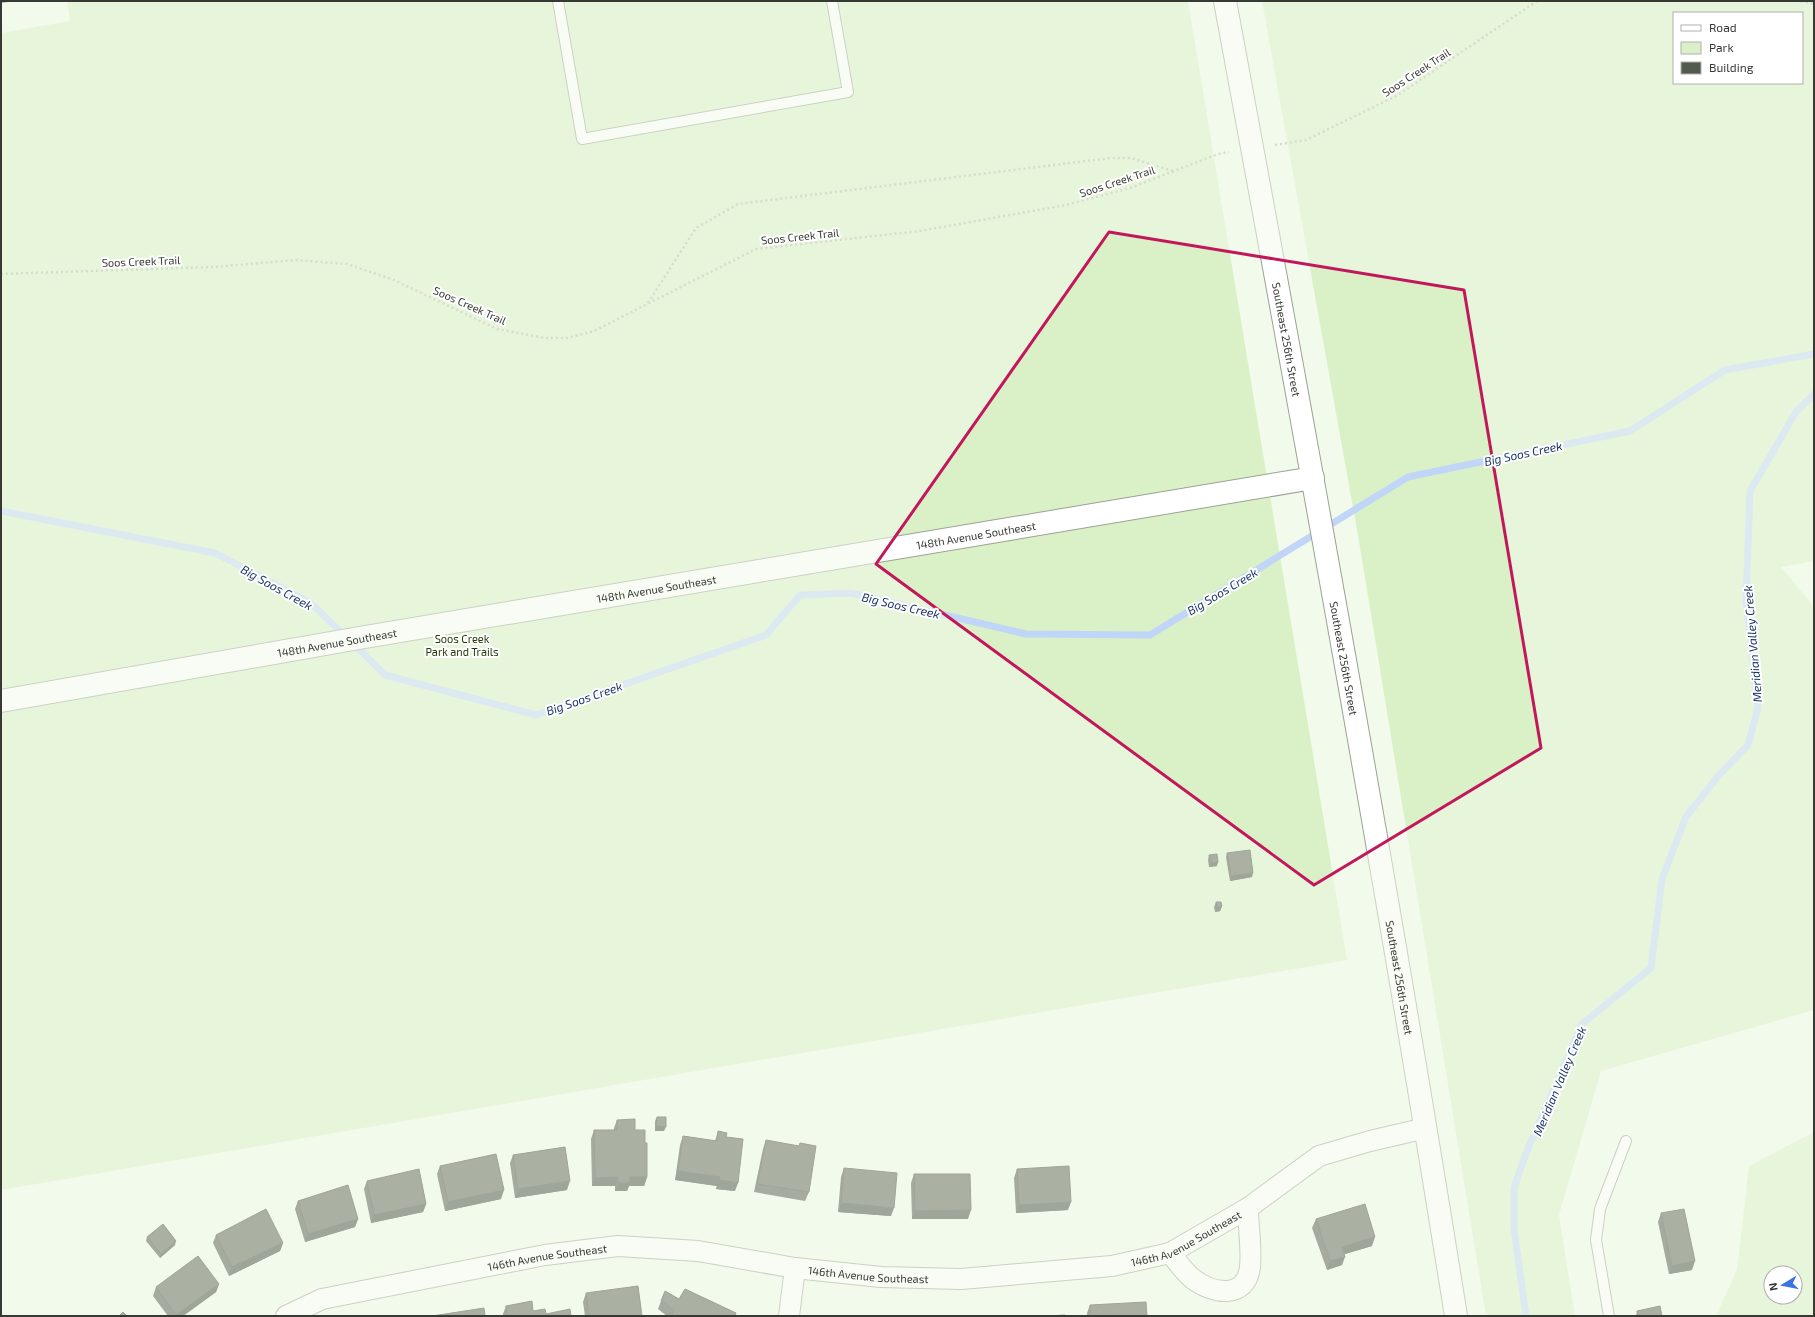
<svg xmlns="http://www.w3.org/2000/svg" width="1815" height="1317" font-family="'Exo 2',sans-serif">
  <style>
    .green { fill: #daf1c7; fill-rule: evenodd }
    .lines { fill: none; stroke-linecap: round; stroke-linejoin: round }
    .stream { stroke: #c1d5f9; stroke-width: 7 }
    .service-casing { stroke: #9ba295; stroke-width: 12 }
    .minor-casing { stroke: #9ba295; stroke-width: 22 }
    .tertiary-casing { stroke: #9ba295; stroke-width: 24 }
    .secondary-casing { stroke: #9ba295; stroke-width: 24 }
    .path { stroke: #b3b9ae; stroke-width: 2.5; stroke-dasharray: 2 3; stroke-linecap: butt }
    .service { stroke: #fff; stroke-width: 10 }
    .minor { stroke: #fff; stroke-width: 20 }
    .tertiary { stroke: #fff; stroke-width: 22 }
    .secondary { stroke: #fff; stroke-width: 22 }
    .wall { fill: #474d42 }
    .shaded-wall { fill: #393e36 }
    .building { fill: #52594d; stroke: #393e36 }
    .marked { fill: none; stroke: #c2185b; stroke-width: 3; stroke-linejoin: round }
    .labels { text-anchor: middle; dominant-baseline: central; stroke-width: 4; stroke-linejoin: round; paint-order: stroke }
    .street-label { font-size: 11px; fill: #363934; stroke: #fff }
    .park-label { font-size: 11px; fill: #253b0a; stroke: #fff }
    .water-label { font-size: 12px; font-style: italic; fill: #1b366b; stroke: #fff }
  </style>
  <rect width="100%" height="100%" fill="#f2faeb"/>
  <path class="green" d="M67,1H1188L1347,960L1,1190V33L70,21Z
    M1262,1H1814V561L1781,567L1814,607V1010L1601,1071L1559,1215L1575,1316H1486L1359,541ZM1674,13H1802V83H1674Z
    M1814,1132V1316H1716L1737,1270L1749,1166ZM1771,1273H1795V1297H1771Z"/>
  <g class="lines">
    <path class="stream" d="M1,511L215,553L311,603L345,636
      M353,643L385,675L536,715L766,635L800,595L851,593L1026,634L1150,635L1408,477L1630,431L1725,370L1814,354
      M1526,1316L1514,1229V1188L1526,1153L1582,1024L1651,968L1662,879L1686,817L1719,775L1748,745L1758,708L1746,600L1750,491L1796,412L1814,394"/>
    <g class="service-casing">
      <path id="service" d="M558,1L582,139L848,92L832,1
        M1609,1316L1596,1240L1600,1209L1626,1141"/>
    </g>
    <g class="minor-casing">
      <g id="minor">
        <path d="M1170,1253C1177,1261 1184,1272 1193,1279C1213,1294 1246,1300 1250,1267C1252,1249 1248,1226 1248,1208"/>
        <path id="s1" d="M286,1316L322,1299L545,1255L618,1246L698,1251L795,1268L881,1277L961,1279L1112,1266L1170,1253L1248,1208L1319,1156L1370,1141L1426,1128"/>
        <path d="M789,1316L795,1268"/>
      </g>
    </g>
    <g class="tertiary-casing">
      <g id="tertiary">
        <path id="s2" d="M1,701L365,637L1313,478"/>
      </g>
    </g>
    <g class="secondary-casing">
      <g id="secondary">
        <path id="s3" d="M1225,1C1306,439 1386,877 1456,1316"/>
      </g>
    </g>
    <path class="path" d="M1801,1L1814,4
      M1275,145L1306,140L1398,95L1537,1
      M1,274L213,267L296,260L347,264L394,280L497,329L545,338H567L594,331L756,249L920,231L1066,205L1130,188L1218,154L1229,152
      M648,303L696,228L738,204L1110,158H1131L1173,171"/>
    <use href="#service" class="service"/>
    <use href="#minor" class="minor"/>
    <use href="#tertiary" class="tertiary"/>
    <use href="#secondary" class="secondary"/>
  </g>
  <path class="wall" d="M1227,853L1252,877L1230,881L1226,857Z
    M1209,855L1217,866L1209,867L1208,860Z
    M1216,902L1222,906L1220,911L1215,912L1214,907Z
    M657,1117L664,1131H655V1121Z
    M617,1120L635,1130L645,1143L647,1177L644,1186H629L627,1191H615V1186H592L591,1139L594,1130H614V1128Z
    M718,1131L726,1137L735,1191L716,1189L717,1186L675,1180L680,1145L683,1136L715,1141Z
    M766,1140L809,1192L805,1201L754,1192L763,1149Z
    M513,1155L567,1190L515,1198L510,1163Z
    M440,1166L501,1199L445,1211L437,1174Z
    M844,1168L891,1216L838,1212L841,1177Z
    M1017,1169L1068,1210L1016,1213L1014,1178Z
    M914,1174L968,1219H912L911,1183Z
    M367,1181L426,1204L423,1212L371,1223L364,1189Z
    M298,1201L358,1219L355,1227L305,1242L295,1209Z
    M1661,1213L1692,1270L1669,1274L1658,1222Z
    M1316,1219L1372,1246L1344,1254L1342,1265L1327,1270L1312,1228Z
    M216,1235L283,1243L280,1251L229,1276L213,1243Z
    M147,1237L175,1245L160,1258L146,1241Z
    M219,1284L216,1292L183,1316H168L153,1296L156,1287Z
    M586,1293L642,1316H585L583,1302Z
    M679,1299L736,1313L735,1316H667L658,1309L661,1301Z
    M1090,1305L1147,1316H1087V1313Z
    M506,1306L533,1311L546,1314L571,1316H503V1314Z
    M1637,1311L1662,1316H1636Z"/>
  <path class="shaded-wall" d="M1,1H15L1,3Z
    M1218,862L1217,866L1209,867L1211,863Z
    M1253,873L1252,877L1230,881L1231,876Z
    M1222,906L1220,911L1215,912L1217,908Z
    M656,1126L666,1127L664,1131H655Z
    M678,1171L720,1177L717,1186L675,1180Z
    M618,1177L615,1186H592L595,1178Z
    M630,1177H647L644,1186H629L627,1191H615L618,1183Z
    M719,1180L738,1183L735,1191L716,1189Z
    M570,1181L567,1190L515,1198L518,1189Z
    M504,1190L501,1199L445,1211L448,1202Z
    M1071,1202L1068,1210L1016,1213L1019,1205Z
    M841,1203L894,1208L891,1216L838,1212Z
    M426,1204L423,1212L371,1223L374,1215Z
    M971,1210L968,1219H912L915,1211Z
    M358,1219L355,1227L305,1242L308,1234Z
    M1375,1237L1372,1246L1339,1256L1342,1247Z
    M176,1241L175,1245L160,1258L161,1254Z
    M283,1243L280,1251L229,1276L232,1267Z
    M1345,1257L1342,1265L1327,1270L1330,1261Z
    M1695,1261L1692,1270L1669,1274L1672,1266Z
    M219,1284L216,1292L183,1316H176V1315Z"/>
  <path class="building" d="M1250,850L1253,873L1231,876L1227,853Z
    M1217,854L1218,862L1211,863L1209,855Z
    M1216,902H1221L1222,906L1217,908Z
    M657,1117H666V1127L656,1126Z
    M635,1119V1130H645V1143H647V1177H630V1183H618V1177L595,1178L594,1130H617V1120Z
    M718,1131L727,1133L726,1137L743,1139L738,1183L719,1180L720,1177L678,1171L683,1136L717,1141Z
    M766,1140L799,1146L800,1143L816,1146L809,1192L757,1184Z
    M565,1147L570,1181L518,1189L513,1155Z
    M496,1154L504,1190L448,1202L440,1166Z
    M1069,1166L1071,1202L1019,1205L1017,1169Z
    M844,1168L897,1173L894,1208L841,1203Z
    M419,1169L426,1204L374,1215L367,1181Z
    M914,1174H970L971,1210L915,1211Z
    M348,1185L358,1219L308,1234L298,1201Z
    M1365,1204L1375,1237L1342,1247L1345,1257L1330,1261L1316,1219Z
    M266,1209L283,1243L232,1267L216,1235Z
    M1684,1209L1695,1261L1672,1266L1661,1213Z
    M163,1224L176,1241L161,1254L147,1237Z
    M198,1256L219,1284L176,1315L156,1287Z
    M638,1286L642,1316H589L586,1293Z
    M685,1289L736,1313L735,1316H672L674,1310L661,1301L665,1291L679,1299Z
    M532,1301L533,1311L545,1309L546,1314L570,1309L571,1316H507L506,1306Z
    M1146,1302L1147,1316H1090V1305Z
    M1660,1306L1662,1316H1638L1637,1311Z
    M484,1308L485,1316H432Z
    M123,1312L127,1316H119Z
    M1065,1315V1316H1048Z"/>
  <path d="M0 0H1815V1317H0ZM1109,232L1464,290L1541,748L1314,885L876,564Z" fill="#f2faeb" fill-opacity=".55" fill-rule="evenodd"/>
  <path class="marked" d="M1109,232L1464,290L1541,748L1314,885L876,564Z"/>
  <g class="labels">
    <g class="street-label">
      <text transform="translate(1416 72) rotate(-33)">Soos Creek Trail</text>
      <text transform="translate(1117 181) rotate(-18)">Soos Creek Trail</text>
      <text transform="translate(800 236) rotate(-6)">Soos Creek Trail</text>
      <text transform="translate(141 261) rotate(-2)">Soos Creek Trail</text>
      <text transform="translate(470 305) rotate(24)">Soos Creek Trail</text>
      <text stroke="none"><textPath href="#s3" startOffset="344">Southeast 256th Street</textPath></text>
      <text stroke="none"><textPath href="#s2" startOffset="989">148th Avenue Southeast</textPath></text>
      <text stroke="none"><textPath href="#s2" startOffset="665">148th Avenue Southeast</textPath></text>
      <text stroke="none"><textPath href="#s2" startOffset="341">148th Avenue Southeast</textPath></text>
      <text stroke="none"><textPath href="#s3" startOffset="668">Southeast 256th Street</textPath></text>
      <text stroke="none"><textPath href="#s3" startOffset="992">Southeast 256th Street</textPath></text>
      <text stroke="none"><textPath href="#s1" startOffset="917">146th Avenue Southeast</textPath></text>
      <text stroke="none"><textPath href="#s1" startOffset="269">146th Avenue Southeast</textPath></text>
      <text stroke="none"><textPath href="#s1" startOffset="593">146th Avenue Southeast</textPath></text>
    </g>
    <g class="park-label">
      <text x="462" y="638">Soos Creek<tspan x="462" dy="13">Park and Trails</tspan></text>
    </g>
    <g class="water-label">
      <text transform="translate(1523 453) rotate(-12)">Big Soos Creek</text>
      <text transform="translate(277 587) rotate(29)">Big Soos Creek</text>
      <text transform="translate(1222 591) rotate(-31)">Big Soos Creek</text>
      <text transform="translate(901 605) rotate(13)">Big Soos Creek</text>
      <text transform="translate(1752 644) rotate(-95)">Meridian Valley Creek</text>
      <text transform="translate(584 698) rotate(-19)">Big Soos Creek</text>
      <text transform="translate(1559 1081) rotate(-67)">Meridian Valley Creek</text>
    </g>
  </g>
  <rect width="1815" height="1317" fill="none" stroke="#363934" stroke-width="4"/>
  <rect x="1673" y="12" width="130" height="72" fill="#ffffff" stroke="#afb0ae"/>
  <rect x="1681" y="25" width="20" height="6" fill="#ffffff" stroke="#afb0ae"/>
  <text x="1709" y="32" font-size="12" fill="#363934">Road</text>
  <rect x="1681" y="42" width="20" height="12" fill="#daf1c7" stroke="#afb0ae"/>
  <text x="1709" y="52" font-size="12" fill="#363934">Park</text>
  <rect x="1681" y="62" width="20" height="12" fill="#52594d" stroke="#afb0ae"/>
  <text x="1709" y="72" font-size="12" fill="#363934">Building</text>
  <g transform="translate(1783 1285) rotate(260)"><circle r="19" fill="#ffffff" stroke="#afb0ae"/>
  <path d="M0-3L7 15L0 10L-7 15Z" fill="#3b74e3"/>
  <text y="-6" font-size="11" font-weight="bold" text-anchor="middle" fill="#363934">N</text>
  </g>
</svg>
